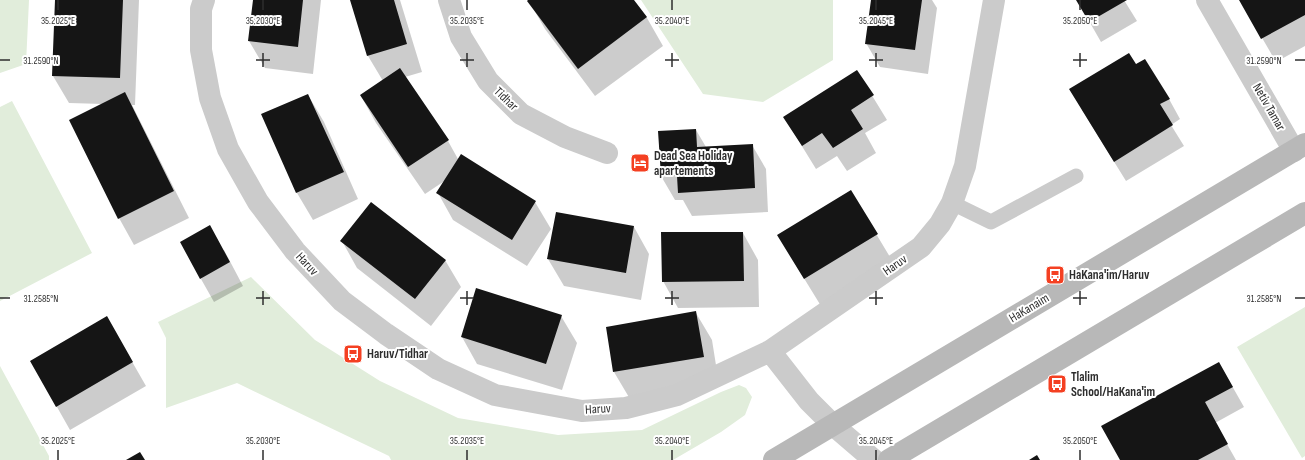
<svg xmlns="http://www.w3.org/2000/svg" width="1305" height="460" font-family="'Sofia Sans Condensed',sans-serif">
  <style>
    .green { fill: #e1eddb }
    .shadow { fill: #0003 }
    .building { fill: #151515 }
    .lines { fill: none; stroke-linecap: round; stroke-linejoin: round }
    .service { stroke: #cbcbcb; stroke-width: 15 }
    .pedestrian { stroke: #cbcbcb; stroke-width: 22 }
    .minor { stroke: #cbcbcb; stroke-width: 22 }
    .secondary { stroke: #b8b8b8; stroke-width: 22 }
    .ticks { fill: none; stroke: #2e2e2e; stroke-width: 1.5 }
    .labels { text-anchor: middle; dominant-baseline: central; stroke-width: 4; stroke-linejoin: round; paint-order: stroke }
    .street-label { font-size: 13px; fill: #2e2e2e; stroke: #fff }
    .poi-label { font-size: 13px; font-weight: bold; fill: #2e2e2e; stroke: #fff; text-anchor: start }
    .ticks-label { font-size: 10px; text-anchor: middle; fill: #2e2e2e; stroke: #fff; stroke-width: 4; stroke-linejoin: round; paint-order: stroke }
  </style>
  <rect width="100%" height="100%" fill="#fff"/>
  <path class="green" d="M0,0H29L26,64L0,73Z
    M641,0H833V60L763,102L703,94Z
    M12,101L92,253L0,301V107Z
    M251,277L315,340L380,381L458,418L558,435L642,430L721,392L739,385L746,388L752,397L745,415L721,432L673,460H391L389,456L237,383L166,408V338L158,322Z
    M1305,307V456L1302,458L1237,347Z
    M0,366L49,456V460H0Z"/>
  <path class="shadow" d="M56,0H139L135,105H132L189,218L134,245L119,218L103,104L69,103L53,76Z
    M254,0H321L313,74L265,68L249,41Z
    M351,0H400L422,72L405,77L448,141L458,159L535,202L551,229L527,266L453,220L438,193L446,180L425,194L376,123L361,96L383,81L368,56Z
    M530,0H633L647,18L663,46L595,96L545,29L529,1Z
    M872,0H932L937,8L928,74L880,67L866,43Z
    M1077,0H1124L1137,21L1101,42Z
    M1240,0H1305V46L1276,62Z
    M1136,66L1169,99L1180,119L1171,125L1184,146L1126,181L1082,110Z
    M857,71L887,120L865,133L876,153L847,171L837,156L816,169L784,117Z
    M308,95L324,122L358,199L313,220L297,193L263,115Z
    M696,130L706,147L752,145L766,169L768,212L692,216L683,200H675L661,176L659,132Z
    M851,192L893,262L821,306L794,262Z
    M634,227L649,254L641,300L564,286L548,259Z
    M743,233L758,260L759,307L678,308L663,281Z
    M342,241L445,260L461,287L431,326L357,268Z
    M224,250L243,286L214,302L201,279Z
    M696,313L712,340L719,384L630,399L614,372Z
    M561,316L577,343L562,390L477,364L462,337Z
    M107,318L146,386L70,430L31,361Z
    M1219,363L1244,407L1215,423L1236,460H1121Z"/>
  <path class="building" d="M55,0H123L120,78L52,76Z
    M253,0H303L298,47L248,41Z
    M350,0H394L407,44L367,56Z
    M528,0H634L647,17L578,69L527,1Z
    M871,0H922L915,50L865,44Z
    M1076,0H1127L1089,22Z
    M1239,0H1305V15L1261,39Z
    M1129,53L1136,64L1145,59L1170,99L1160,104L1173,125L1114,162L1069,89Z
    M400,68L449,140L408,167L360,95Z
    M857,70L874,95L851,110L863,129L833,148L822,133L802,146L783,117Z
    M125,92L174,191L118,219L69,120Z
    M308,94L344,172L296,193L261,114Z
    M696,129L697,147L753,144L755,188L678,193L677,176H661L658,131Z
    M461,154L536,201L512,240L436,193Z
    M851,190L878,234L804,279L777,235Z
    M371,202L446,260L415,299L340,241Z
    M556,212L634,226L626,273L547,259Z
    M210,225L230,262L200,279L180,242Z
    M661,232H743L744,281L662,282Z
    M476,288L562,315L546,364L461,337Z
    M696,311L704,357L613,372L606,327Z
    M107,316L133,362L56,407L30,361Z
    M1219,362L1233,387L1205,402L1228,444L1198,460H1120L1101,426Z
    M140,452L145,460H126Z
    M1037,455L1040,460H1029Z"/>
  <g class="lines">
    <path class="service" d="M952,203L991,222L1076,176"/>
    <path class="pedestrian" d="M1207,0L1294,151"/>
    <path class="minor" d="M204,0L201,9V50L210,98L228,149L258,202L295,251L342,301L386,334L438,369L495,395L582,411L626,408L677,395L770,351L921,247L940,224L952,203L965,166L994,0
      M449,0L461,37L488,81L521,114L565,137L607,153
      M770,351L809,401L833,425L874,460"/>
    <path class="secondary" d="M774,460L1305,144
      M889,460L1305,213"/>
  </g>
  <path class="ticks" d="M58,0V10M263,0V10M467,0V10M672,0V10M876,0V10M1080,0V10M263,53V67M467,53V67M672,53V67M876,53V67M1080,53V67M0,60H10M256,60H270M460,60H474M665,60H679M869,60H883M1073,60H1087M1295,60H1305M263,291V305M467,291V305M672,291V305M876,291V305M1080,291V305M0,298H10M256,298H270M460,298H474M665,298H679M869,298H883M1073,298H1087M1295,298H1305M58,450V460M263,450V460M467,450V460M672,450V460M876,450V460M1080,450V460"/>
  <defs>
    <g id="hotel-square" transform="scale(1)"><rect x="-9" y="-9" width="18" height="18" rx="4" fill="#f44022" stroke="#fff"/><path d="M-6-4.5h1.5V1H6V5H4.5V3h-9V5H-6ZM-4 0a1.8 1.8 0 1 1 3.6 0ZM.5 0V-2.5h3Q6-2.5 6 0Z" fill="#fff"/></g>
    <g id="bus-square" transform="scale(1)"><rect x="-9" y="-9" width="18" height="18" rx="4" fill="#f44022" stroke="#fff"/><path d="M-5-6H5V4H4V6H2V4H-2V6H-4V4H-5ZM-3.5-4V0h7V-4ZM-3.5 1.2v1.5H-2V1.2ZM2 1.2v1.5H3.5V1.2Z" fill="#fff"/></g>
  </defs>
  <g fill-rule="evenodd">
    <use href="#hotel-square" x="640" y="163"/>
    <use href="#bus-square" x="1055" y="275"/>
    <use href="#bus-square" x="353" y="354"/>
    <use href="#bus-square" x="1057" y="384"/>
  </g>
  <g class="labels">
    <g class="street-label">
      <text transform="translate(506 99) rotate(44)">Tidhar</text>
      <text transform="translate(1269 107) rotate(60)">Netiv Tamar</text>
      <text transform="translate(307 264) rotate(47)">Haruv</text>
      <text transform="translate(895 265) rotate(-35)">Haruv</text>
      <text transform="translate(1029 308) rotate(-31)">HaKanaim</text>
      <text transform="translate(598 409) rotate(-3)">Haruv</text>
    </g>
    <g class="poi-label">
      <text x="654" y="156">Dead Sea Holiday<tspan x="654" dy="15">apartements</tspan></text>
      <text x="1069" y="275">HaKana'im/Haruv</text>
      <text x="367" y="354">Haruv/Tidhar</text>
      <text x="1071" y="377">Tlalim<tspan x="1071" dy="15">School/HaKana'im</tspan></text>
    </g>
  </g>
  <g class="ticks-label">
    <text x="58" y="24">35.2025°E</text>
    <text x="263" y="24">35.2030°E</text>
    <text x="467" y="24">35.2035°E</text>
    <text x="672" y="24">35.2040°E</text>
    <text x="876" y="24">35.2045°E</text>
    <text x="1080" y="24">35.2050°E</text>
    <text x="41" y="64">31.2590°N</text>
    <text x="1264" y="64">31.2590°N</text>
    <text x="41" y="302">31.2585°N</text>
    <text x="1264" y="302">31.2585°N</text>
    <text x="58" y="444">35.2025°E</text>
    <text x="263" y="444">35.2030°E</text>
    <text x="467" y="444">35.2035°E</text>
    <text x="672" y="444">35.2040°E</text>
    <text x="876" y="444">35.2045°E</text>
    <text x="1080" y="444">35.2050°E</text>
  </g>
</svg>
